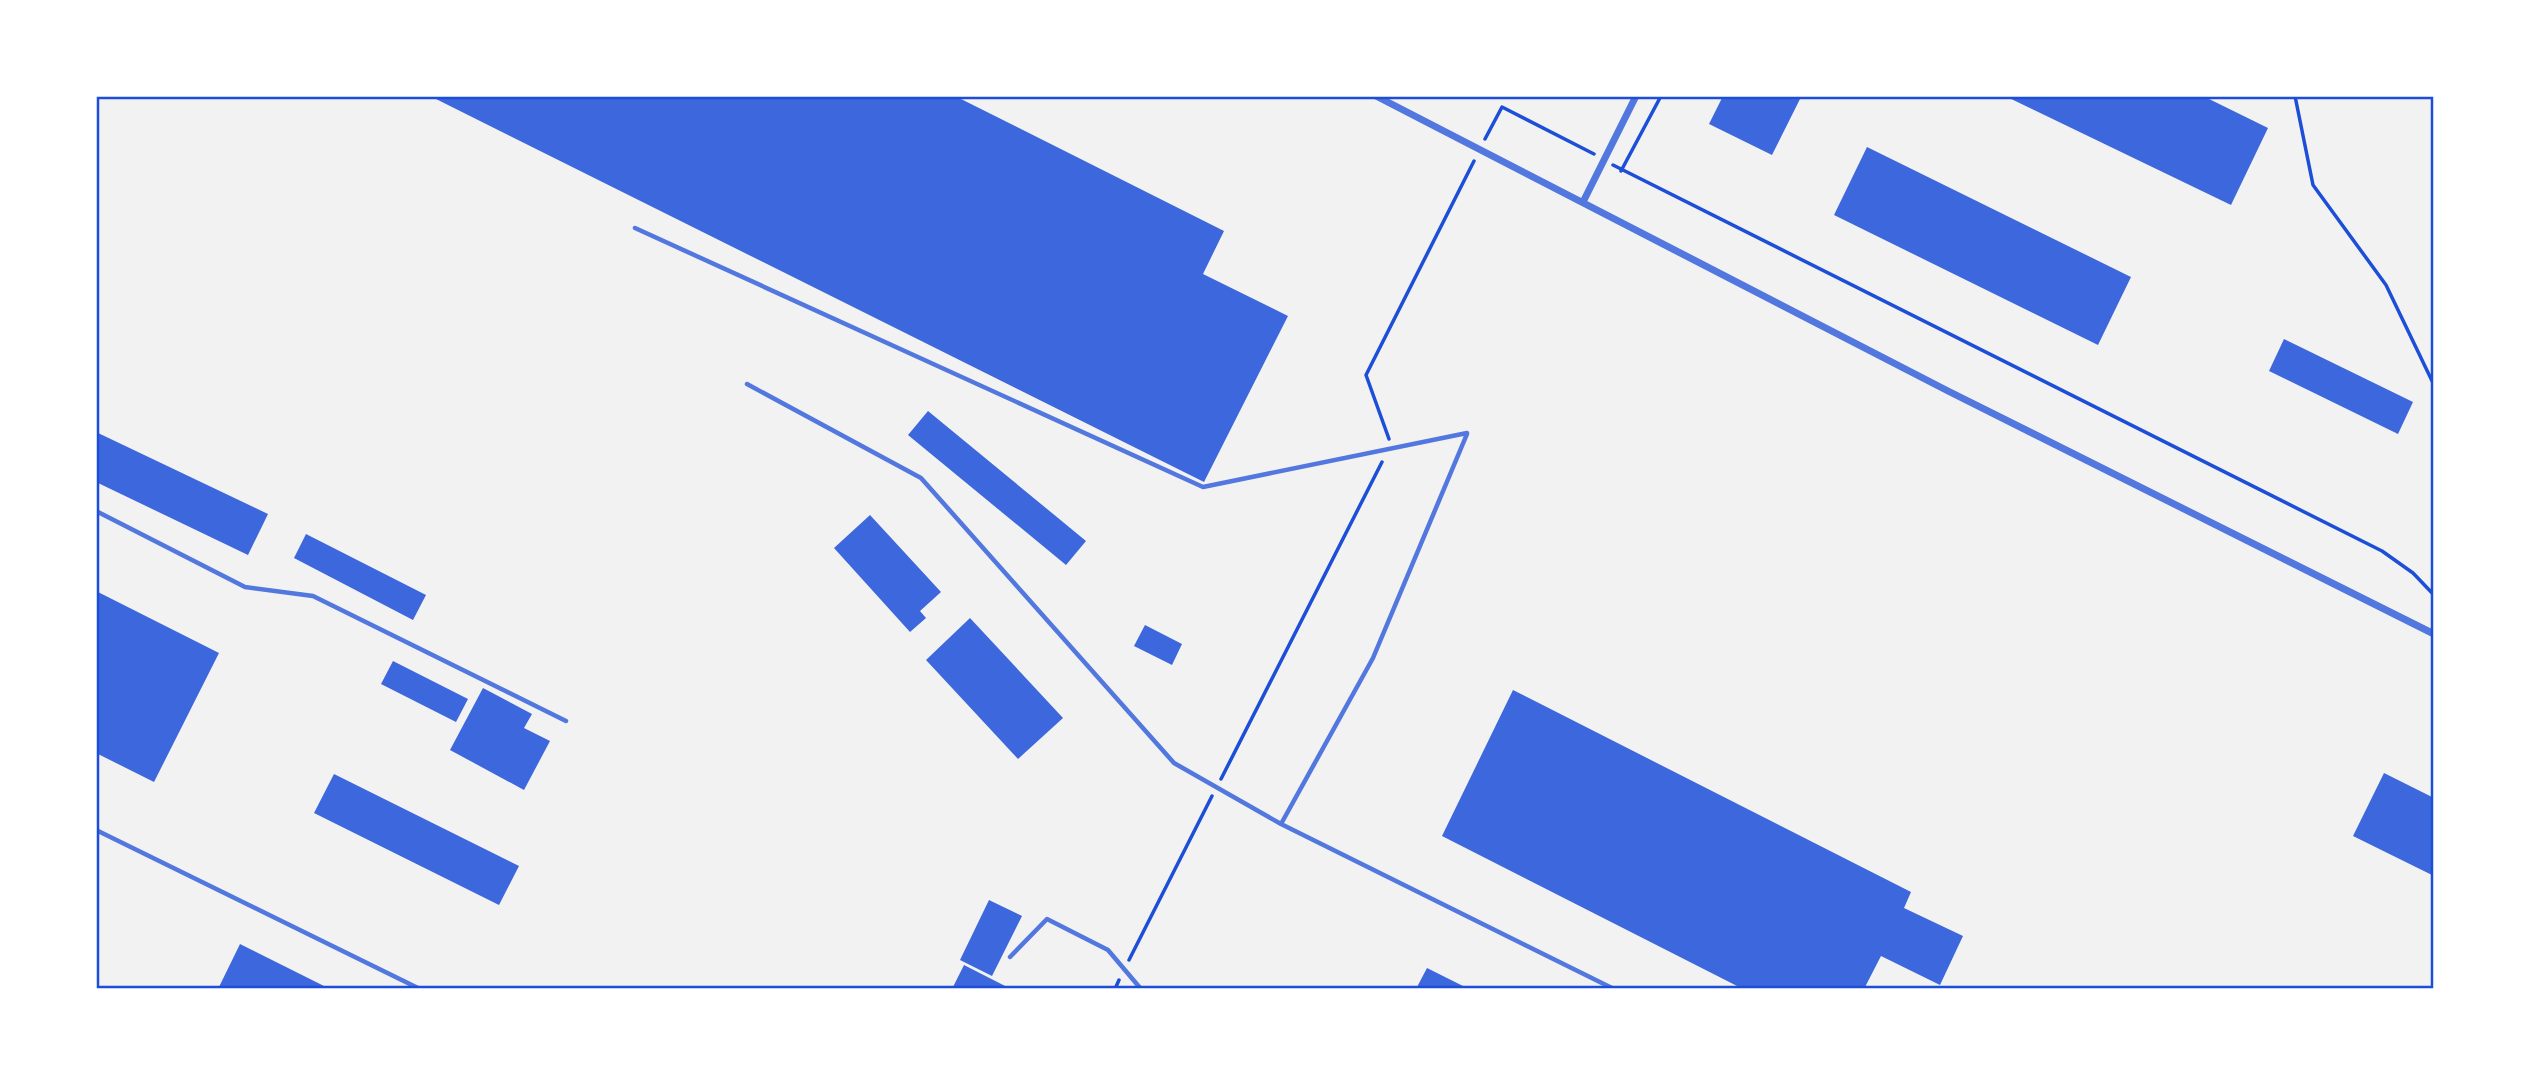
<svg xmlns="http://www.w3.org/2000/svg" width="2530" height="1085" font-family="'Nunito Sans',sans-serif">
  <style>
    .building { fill: #3d67dc }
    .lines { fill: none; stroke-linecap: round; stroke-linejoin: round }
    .path { stroke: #1d4ed8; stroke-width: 3.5 }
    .service { stroke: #5277de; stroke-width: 4.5 }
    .minor { stroke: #5277de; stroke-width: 7 }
    .neatline { fill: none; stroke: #1d4ed8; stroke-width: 2.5 }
  </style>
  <rect width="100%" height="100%" fill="#f2f2f2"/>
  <path class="building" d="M430,96H955L1224,231L1203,274L1288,316L1204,482Z
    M1723,96H1800L1801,97L1772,155L1709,124Z
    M2005,96H2203L2268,128L2231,205Z
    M1867,147L2131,277L2098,345L1834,215Z
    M2284,339L2413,402L2398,434L2269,371Z
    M928,411L1086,541L1066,565L908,435Z
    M96,432L268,514L248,555L96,482Z
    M870,515L941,592L920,611L926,618L910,632L834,548Z
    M306,534L426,595L413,620L294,558Z
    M96,591L219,653L154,782L96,753Z
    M970,618L1063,718L1018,759L926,660Z
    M1145,625L1182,644L1172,665L1134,646Z
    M393,661L468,699L456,722L381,684Z
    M483,688L532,714L524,728L550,741L524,790L450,750Z
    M1513,690L1911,892L1904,908L1963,936L1940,985L1881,956L1864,989H1743L1442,836Z
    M2384,773L2434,798V876L2353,836Z
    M334,774L519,866L499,905L314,813Z
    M989,900L1022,916L992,976L960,960Z
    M240,944L330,989H218Z
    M964,965L1011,989H952Z
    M1427,968L1469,989H1416Z"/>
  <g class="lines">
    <path class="path" d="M2295,96L2313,185L2386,285L2434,385
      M1485,139L1502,107L1594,154
      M1613,165L2382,551L2413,573L2434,595
      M1621,171L1661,96
      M1389,439L1366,375L1474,161
      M1221,779L1382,462
      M1129,960L1212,796
      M1115,989L1119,980"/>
    <path class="service" d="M635,228L1203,487L1467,433
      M747,384L921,478L1174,763L1281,824
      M1467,434L1373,658L1281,824L1614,989
      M96,511L245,587L313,596L566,721
      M96,830L420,989
      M1010,957L1047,919L1108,950L1141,989"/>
    <path class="minor" d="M1376,96L1948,391L2434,634
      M1583,202L1636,96"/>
  </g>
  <rect width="2530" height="1085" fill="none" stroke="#ffffff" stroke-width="196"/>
  <rect x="98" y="98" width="2334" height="889" class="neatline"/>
</svg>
